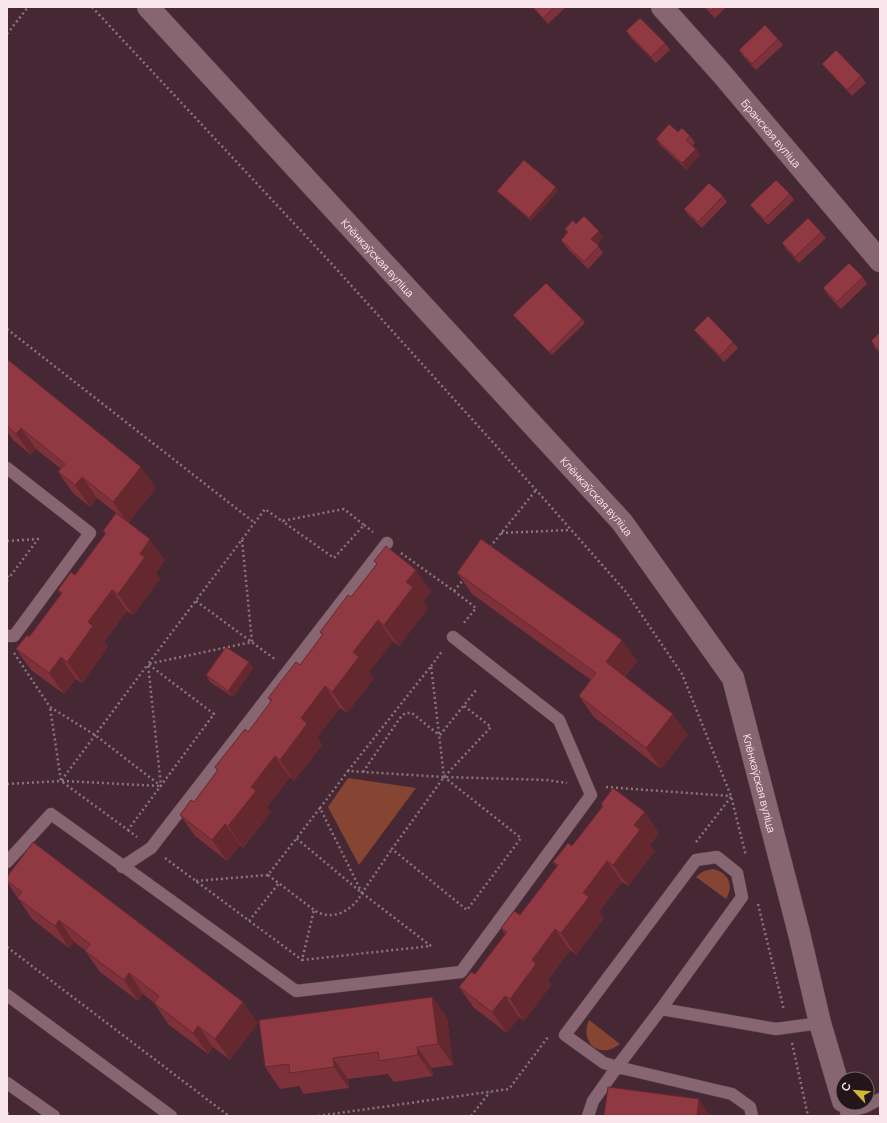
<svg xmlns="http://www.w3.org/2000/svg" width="887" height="1123" font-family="Manrope,sans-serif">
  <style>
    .green { fill: #864533 }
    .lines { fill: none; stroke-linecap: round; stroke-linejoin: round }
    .lane-casing { stroke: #604751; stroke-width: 13 }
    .street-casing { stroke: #604751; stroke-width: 23 }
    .path { stroke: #8d737d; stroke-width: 2.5; stroke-dasharray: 2 3; stroke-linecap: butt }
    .lane { stroke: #876571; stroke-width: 12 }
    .street { stroke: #876571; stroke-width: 22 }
    .wall { fill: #7d313a }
    .shaded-wall { fill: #66282f }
    .building { fill: #913943; stroke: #66282f }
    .labels { text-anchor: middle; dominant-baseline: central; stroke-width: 3; stroke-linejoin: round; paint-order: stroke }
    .street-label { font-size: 11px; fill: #f9e5ec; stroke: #23151a }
  </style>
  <rect width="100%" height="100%" fill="#452833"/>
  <path class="green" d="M348,778L416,788L359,865L328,807Z
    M713,869C729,873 734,885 726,899L696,877C701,872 705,870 713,869Z
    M589,1020L620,1044C600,1060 579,1043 589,1020Z"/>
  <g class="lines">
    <g class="lane-casing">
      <path id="lane" d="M7,468L90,533L14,636H7
        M7,862L51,814L296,991L461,972L591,795L559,720L453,637
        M122,867L151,848L387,543
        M7,995L171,1116
        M661,1009L617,1067L604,1063L565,1035L696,860L717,857L737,873L742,897L661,1009L776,1029L820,1023
        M7,1083L54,1116
        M846,1112L865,1107L880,1099
        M588,1116L593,1101L617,1067L732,1094L750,1107L752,1116"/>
    </g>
    <g class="street-casing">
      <g id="street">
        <path id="s1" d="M148,7L622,522L733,678L799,933L820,1023L843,1101"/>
        <path id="s2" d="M662,7L722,74L880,261"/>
      </g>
    </g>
    <path class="path" d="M92,7L330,262L536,490L626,592L682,674L731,796L746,856
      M7,34L28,7
      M7,329L255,523
      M364,525L373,532
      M501,533L570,530
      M242,540L252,642L148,664L265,509L282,521L344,509L364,525L334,558L282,521
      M7,541L38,539L9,578
      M490,547L536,490
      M401,553L454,591L476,608L463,624
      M7,576L9,578L7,581
      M454,591L464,579
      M196,601L276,660
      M14,653L50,707L95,735L161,786L148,664L214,714L128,830L61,781L148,664
      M431,666L443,650
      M440,735L477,689
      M348,771L431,666L444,777L521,838L467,910L392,849L444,777L491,727L463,705
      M363,772L400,718L405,713H412L439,735
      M62,781L161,786
      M7,784L61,781L50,707
      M606,787L730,796
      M320,808L348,771L444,777L547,780L567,783
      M128,830L137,837
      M696,842L731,797
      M165,858L302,960
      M268,875L314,910
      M196,881L268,875L320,808L362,893L296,838
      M362,893L431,946L302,960L314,910C331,922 353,911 362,893L392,849
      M758,904L784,1010
      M249,921L279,883
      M7,947L229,1116
      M792,1043L808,1116
      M7,1113L11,1116
      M318,1116L509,1089L548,1037
      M471,1116L490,1092"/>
    <use href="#lane" class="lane"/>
    <use href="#street" class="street"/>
  </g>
  <path class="wall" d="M532,7H566L548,24Z
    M704,7H726L715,18Z
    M626,31L665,43L670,50L656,63L631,38Z
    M778,39L783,45L756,70L743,56L739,50Z
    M822,64L861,76L866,83L852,96L827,70Z
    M678,132L690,136L695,143L692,146L696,149L700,155L687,170L660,145L656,139Z
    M497,191H558L531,221L500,194Z
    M790,194L794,200L768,225L755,211L750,205Z
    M723,196L727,202L702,228L688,215L684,209Z
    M576,224L603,237L597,244L603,253L588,269L565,246L561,240L567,233L565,229Z
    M821,232L826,238L799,263L786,249L782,243Z
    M863,277L867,284L841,309L828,295L823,288Z
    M513,315L582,319L585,323L552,355L516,318Z
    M694,330L733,342L738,348L724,362L699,336Z
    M880,332V353L875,348L871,341Z
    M7,359L156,488L128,523L165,560L156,573L160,579L133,615L127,611L104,642L108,647L82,683L76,679L64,694L31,670L16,649L29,637L61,594L58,590L75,575L105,534L103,531L127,522L97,498L90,507L73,493L58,472L61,469L36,449L31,455L13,440L7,432Z
    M374,561L431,591L423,602L428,608L399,646L393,641L369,672L374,678L347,713L340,708L317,737L322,745L294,781L290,777L267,807L271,812L243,848L240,845L227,861L195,836L180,815L194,802L217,771L215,767L248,732L271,702L268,698L300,665L322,635L320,632L351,597L377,565Z
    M457,573L637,661L625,677L688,735L661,769L594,717L579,696L591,680L472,594Z
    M249,662L253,668L233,697L210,682L206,675Z
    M601,804L659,833L650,845L655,851L628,886L622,882L599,912L604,918L576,955L570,950L548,980L551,985L524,1021L519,1017L507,1033L474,1008L459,987L475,974L505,934L501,928L520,915L557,867L553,862L572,846L602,807Z
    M7,877L258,1023L230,1060L213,1047L208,1054L169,1025L154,1003L143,994L138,1001L100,972L85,951V950L74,942L69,948L32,919L7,882Z
    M432,997L447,1018L453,1065L432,1068L433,1076L394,1082L388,1074L348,1079L349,1088L304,1094L299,1086L280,1089L265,1067Z"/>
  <path class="shaded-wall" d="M696,149L700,155L687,170L682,163Z
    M556,187L558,191L531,221L529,218Z
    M599,231L603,237L596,245L591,239Z
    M21,428L36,449L31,455L16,434Z
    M141,467L156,488L128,523L113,502Z
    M82,477L97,498L90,507L75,485Z
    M150,539L165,560L156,573L160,579L133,615L118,594L140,554Z
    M416,570L431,591L423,602L428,608L399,646L384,625L406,582Z
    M112,590L127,611L104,642L108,647L82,683L67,662L88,622Z
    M378,620L393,641L369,672L374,678L347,713L332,692L353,652Z
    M622,640L637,661L620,683L606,662Z
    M61,657L76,679L64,694L49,673Z
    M249,662L253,668L233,697L228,691Z
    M325,686L340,708L317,737L322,745L294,781L280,760L301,718Z
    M673,714L688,735L661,769L646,748Z
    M275,756L290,777L267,807L271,812L243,848L228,826L251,787Z
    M645,812L659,833L650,845L655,851L628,886L613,865L634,825Z
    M225,824L240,845L227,861L212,840Z
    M607,861L622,882L599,912L604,918L576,955L561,933L583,893Z
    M59,920L74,942L69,948L55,926Z
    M555,929L570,950L548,980L551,985L524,1021L510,999L532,960Z
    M129,973L143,994L138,1001L124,980Z
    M505,996L519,1017L507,1033L492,1012Z
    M432,997L447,1018L453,1065L438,1044Z
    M243,1002L258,1023L230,1060L215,1039Z
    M198,1026L213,1047L208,1054L193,1033Z
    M417,1047L432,1068L433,1076L418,1055Z
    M333,1058L348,1079L349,1088L334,1067Z
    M699,1099L710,1116H697Z"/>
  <path class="building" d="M533,7H554L543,18Z
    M706,7H715L711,11Z
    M640,18L665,43L651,57L626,31Z
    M765,25L778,39L752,64L739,50Z
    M836,50L861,76L847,90L822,64Z
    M669,124L678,132L682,128L690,136L686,140L696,149L682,163L656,139Z
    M524,160L556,187L529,218L497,191Z
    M776,180L790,194L764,219L750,205Z
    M709,183L723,196L698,222L684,209Z
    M584,216L599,231L591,239L599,246L584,262L561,240L568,232L565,229L573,220L576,224Z
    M808,218L821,232L795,257L782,243Z
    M849,263L863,277L837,302L823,288Z
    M546,283L582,319L549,352L513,315Z
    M708,316L733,342L720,356L694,330Z
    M880,332V351L871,341Z
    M7,359L141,467L113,502L82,477L75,485L58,472L65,464L21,428L16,434L7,426Z
    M116,513L150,539L140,554L145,557L118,594L112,590L88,622L93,626L67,662L61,657L49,673L16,649L27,635L29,637L62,593L58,590L71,572L75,575L106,533L103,531Z
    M481,539L622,640L606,662L673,714L646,748L579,696L596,673L457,573Z
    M386,546L416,570L406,582L413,587L384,625L378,620L353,652L359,657L332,692L325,686L301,718L307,724L280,760L275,756L251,787L256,791L228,826L225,824L212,840L180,815L191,800L194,802L218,770L215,767L245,729L248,732L272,700L268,698L296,662L300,665L323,634L320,632L348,595L351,597L377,564L374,561Z
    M226,647L249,662L228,691L206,675Z
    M613,788L645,812L634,825L640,830L613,865L607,861L583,893L589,897L561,933L555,929L532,960L536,964L510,999L505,996L492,1012L459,987L471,972L475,974L507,932L501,928L514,911L520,915L558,865L553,862L568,843L572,846L603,806L601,804Z
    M33,842L243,1002L215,1039L198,1026L193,1033L154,1003L159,996L129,973L124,980L85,951L90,944L59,920L55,926L17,898L22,892L7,881V877Z
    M432,997L438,1044L417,1047L418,1055L379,1061L378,1052L333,1058L334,1067L290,1073L289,1064L265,1067L259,1020Z
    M608,1087L699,1099L697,1116H604Z"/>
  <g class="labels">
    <g class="street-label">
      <text stroke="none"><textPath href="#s2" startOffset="167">Бранская вуліца</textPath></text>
      <text stroke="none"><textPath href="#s1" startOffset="340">Клёнкаўская вуліца</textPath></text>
      <text stroke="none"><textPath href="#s1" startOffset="664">Клёнкаўская вуліца</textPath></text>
      <text stroke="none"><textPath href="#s1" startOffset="1000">Клёнкаўская вуліца</textPath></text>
    </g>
  </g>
  <rect width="887" height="1123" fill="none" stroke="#f9e5ec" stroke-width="16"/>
  <g transform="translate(855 1091) rotate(296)"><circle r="19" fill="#23151a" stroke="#79686e"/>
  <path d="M0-3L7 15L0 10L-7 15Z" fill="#cfb837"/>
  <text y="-6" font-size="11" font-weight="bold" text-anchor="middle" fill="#f9e5ec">С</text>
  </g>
</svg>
